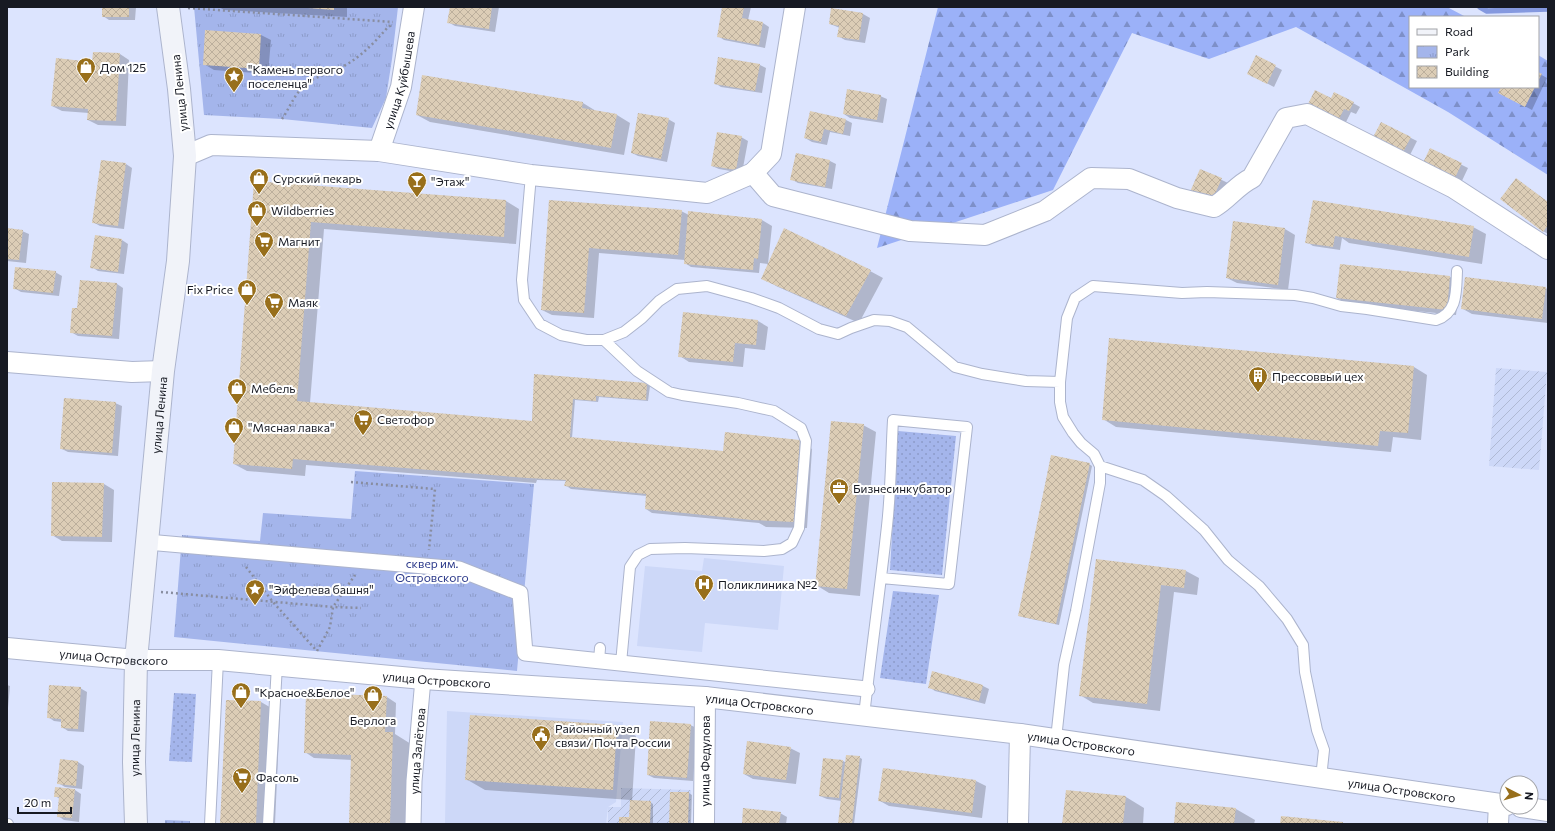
<svg xmlns="http://www.w3.org/2000/svg" width="1555" height="831" font-family="Commissioner,sans-serif">
  <style>
    .built { fill: #cdd8f8 }
    .industrial { fill: url(#industrial-furrows) }
    .grass { fill: url(#grass-dots) }
    .forest { fill: url(#forest-firs) }
    .park { fill: url(#park-tufts) }
    .shadow { fill: #0003 }
    .lines { fill: none; stroke-linecap: round; stroke-linejoin: round }
    .stream { stroke: #8599df; stroke-width: 5.5 }
    .building { fill: url(#building-cross-hatch) }
    .service-casing { stroke: #acb4cd; stroke-width: 12 }
    .pedestrian-casing { stroke: #acb4cd; stroke-width: 17 }
    .minor-casing { stroke: #acb4cd; stroke-width: 22 }
    .secondary-casing { stroke: #acb4cd; stroke-width: 24 }
    .path { stroke: #888da0; stroke-width: 2.5; stroke-dasharray: 2 3; stroke-linecap: butt }
    .service { stroke: #fff; stroke-width: 10 }
    .pedestrian { stroke: #fff; stroke-width: 15 }
    .minor { stroke: #fff; stroke-width: 20 }
    .secondary { stroke: #f1f3f9; stroke-width: 22 }
    .labels { text-anchor: middle; dominant-baseline: central; stroke-width: 4; stroke-linejoin: round; paint-order: stroke }
    .poi-label { font-size: 12px; fill: #171a23; stroke: #fff; text-anchor: start }
    .street-label { font-size: 12px; fill: #171a23; stroke: #fff }
    .park-label { font-size: 12px; fill: #2a3889; stroke: #fff }
  </style>
  <defs>
    <pattern id="industrial-furrows" width="10" height="10" patternUnits="userSpaceOnUse"><rect width="10" height="10" fill="#cdd8f8"/><path d="M-1 1l2-2M0 10L10 0M9 11l2-2" fill="none" stroke="#afb9d4"/></pattern>
    <pattern id="grass-dots" width="8" height="8" patternUnits="userSpaceOnUse"><rect width="8" height="8" fill="#a4b5eb"/><path d="M2 2h.1M6 6h.1" fill="none" stroke="#8c9bc9" stroke-width="1.8" stroke-linecap="round"/></pattern>
    <pattern id="forest-firs" width="22" height="20" patternUnits="userSpaceOnUse"><rect width="22" height="20" fill="#9bb1f8"/><path d="M5 1l3.5 6h-7zM16 11l3.5 6h-7z" fill="#7d8fc8"/></pattern>
    <pattern id="park-tufts" width="24" height="20" patternUnits="userSpaceOnUse"><rect width="24" height="20" fill="#a4b5eb"/><path d="M3 7l-1-3M5 7V3M7 7l1-3M15 17l-1-3M17 17v-4M19 17l1-3" fill="none" stroke="#8c9bc9"/></pattern>
    <pattern id="building-cross-hatch" width="8" height="8" patternUnits="userSpaceOnUse"><rect width="8" height="8" fill="#dccdb6"/><path d="M0 0l8 8M0 8l8-8" fill="none" stroke="#bcaf9c"/></pattern>
  </defs>
  <rect width="100%" height="100%" fill="#dce4fe"/>
  <path class="built" d="M704,558L784,566L778,630L705,623L702,652L637,646L645,566L702,571Z
    M447,711L623,722L616,802L608,807L606,824H445Z"/>
  <path class="industrial" d="M1496,368L1547,372L1539,470L1489,466Z
    M621,788L691,790L690,824H608V807H621Z"/>
  <path class="grass" d="M898,431L956,436L942,575L890,570Z
    M893,591L939,595L926,684L880,678Z
    M174,693L196,694L192,762L169,761Z
    M165,820L190,821V824H165Z"/>
  <path class="forest" d="M938,7H1447L1466,17H1410V87H1538V55L1548,61V175L1448,112L1296,27L1209,59L1132,33L1053,190L877,248Z"/>
  <path class="park" d="M194,7H398L392,59L386,98L372,128L282,119L204,115Z
    M355,471L534,484L517,671L174,637L182,535L260,541L263,513L351,519Z"/>
  <path class="shadow" d="M103,7H136L135,20H109L103,16Z
    M219,7H347V17L224,10Z
    M451,7H499L495,32L455,26L448,22Z
    M723,7H751L748,20L763,23L769,27L765,48L724,40L718,36Z
    M832,9L863,14L870,18L865,43L845,40L838,36L840,28L830,24Z
    M206,31L261,35L271,40L268,74L214,70L204,64Z
    M120,54L129,60L126,126L98,125L88,120L89,113L62,111L52,106L93,63Z
    M1257,57L1282,70L1274,87L1255,77Z
    M760,65L766,68L762,93L721,87L715,83Z
    M1538,73L1547,78L1532,110L1506,96L1502,87H1538Z
    M423,77L583,103L596,111L617,115L630,123L624,155L430,122L417,115Z
    M880,96L887,99L883,123L850,118L844,114Z
    M1331,99L1353,103L1360,107L1356,114L1351,112L1345,124L1315,109Z
    M811,112L846,120L852,123L850,136L830,132L827,145L812,142L805,138Z
    M7,117L8,118L7,134Z
    M668,119L675,123L667,162L638,156L632,153Z
    M741,137L748,141L742,173L719,169L712,166Z
    M1411,138L1417,141L1408,159L1379,145Z
    M1430,149L1468,168L1460,185Z
    M796,154L830,161L836,164L832,189L798,183L791,179Z
    M126,164L132,168L124,229L100,226L93,222Z
    M1201,170L1228,183L1218,206Z
    M1516,179L1548,202V234L1543,231Z
    M255,182L506,201L519,209L516,244L324,229L310,403L532,422L535,375L647,384L650,386L648,401L599,397L598,402L575,400L572,438L728,453L799,441L812,449L807,528L766,527L759,523L652,513L646,509L647,496L571,489L565,485L567,481L537,480L536,483L306,465L305,476L247,471L234,464Z
    M550,201L681,211L689,215L762,220L772,226L768,264L760,263L759,273L691,267L685,263V260L599,253L594,318L552,315L542,310Z
    M1313,201L1473,227L1486,234L1482,264L1349,243L1342,238L1340,250L1313,246L1307,242Z
    M7,229L22,231L29,234L26,263L7,261Z
    M1285,229L1295,235L1288,290L1237,283L1227,278Z
    M122,240L128,244L124,274L98,271L92,267Z
    M1341,265L1450,277L1460,282L1456,315L1347,304L1337,298Z
    M870,271L883,278L859,323L776,286L763,278Z
    M55,272L62,276L59,296L21,292L14,288Z
    M117,284L123,288L119,339L78,336L71,332Z
    M1545,288L1548,289V323L1472,314L1463,309Z
    M684,313L758,321L768,327L765,350L745,348L743,367L689,362L680,356Z
    M1414,367L1427,375L1421,440L1393,437L1391,452L1116,427L1103,419Z
    M115,403L122,406L118,456L68,452L62,449Z
    M863,425L876,432L860,596L829,593L816,585Z
    M1089,464L1092,466L1059,625L1022,617L1019,616Z
    M104,484L114,490L112,542L62,541L52,535Z
    M1097,560L1186,571L1199,578L1197,595L1174,592L1160,711L1093,703L1080,695Z
    M933,672L983,686L989,689L985,704L935,691L929,687Z
    M7,685L10,686L7,719Z
    M80,688L87,692L84,732L68,731L62,727V722L54,721L48,717Z
    M387,697L396,703L395,734L411,744L409,824H350L352,760L314,758L305,752Z
    M227,701L261,702L280,713L275,824H221Z
    M471,716L617,726L636,736L632,802H650L653,804V824H620L630,818L631,800L485,790L466,779Z
    M690,725L697,728L693,781L654,778L648,775Z
    M790,748L800,753L796,784L753,779L744,774Z
    M859,757L862,759L854,824H839L842,801L827,799L820,796L842,760L846,763Z
    M61,761L78,762L84,766L82,789L65,787L58,783Z
    M883,769L976,781L986,786L982,818L889,806L880,801Z
    M56,788L75,790L81,794L79,822L64,820L58,816L60,799L55,796Z
    M671,793H689L692,795L691,824H670Z
    M1126,797L1144,808L1143,824H1063Z
    M1177,803L1236,809L1255,820L1254,824H1175Z
    M780,813L787,817L786,824H743Z"/>
  <g class="lines">
    <path class="stream" d="M1480,7L1487,11L1548,9"/>
  </g>
  <path class="building" d="M102,7H129V17H102Z
    M309,7H334V10L308,8Z
    M450,7H492L489,29L447,23Z
    M722,7H744L742,18L763,22L759,45L717,37Z
    M831,8L863,13L859,40L837,37L839,26L829,24Z
    M205,30L261,34L259,69L203,65Z
    M93,52L120,53L116,121L87,120L88,109L51,106L56,58L92,62Z
    M1256,55L1276,65L1267,84L1247,74Z
    M718,57L760,64L755,91L714,84Z
    M1538,72L1542,74L1538,81Z
    M422,75L583,102L582,108L617,114L611,148L416,115Z
    M1501,87H1535L1525,107L1498,93Z
    M847,89L881,95L877,120L843,114Z
    M1315,90L1331,98L1334,92L1354,102L1349,111L1344,109L1338,121L1307,106Z
    M810,111L846,119L843,134L824,129L821,142L804,138Z
    M638,113L669,118L661,159L631,153Z
    M1381,122L1411,137L1401,156L1371,141Z
    M717,132L742,136L736,170L711,166Z
    M1430,148L1462,163L1453,182L1421,167Z
    M796,153L830,160L825,187L790,180Z
    M101,160L126,163L118,226L92,223Z
    M1200,169L1222,178L1211,203L1189,194Z
    M1516,178L1548,202V225L1543,232L1500,199Z
    M254,181L506,200L504,237L311,222L297,401L532,421L534,374L647,383L646,400L596,396V401L573,399L570,437L723,451L725,432L800,440L794,522L752,520L645,509L646,494L564,486L566,480L527,478L293,459L292,469L233,464Z
    M549,200L682,210L678,255L589,248L584,313L541,310Z
    M1313,200L1474,226L1469,257L1335,236L1333,247L1305,243Z
    M688,211L762,219L758,259L754,258L753,270L684,264Z
    M1233,221L1285,228L1278,285L1226,278Z
    M7,228L23,230L19,260L7,259Z
    M784,228L871,270L846,316L761,279Z
    M95,235L122,239L118,272L90,268Z
    M1340,264L1450,276L1447,310L1336,298Z
    M15,267L56,271L53,293L13,289Z
    M1465,277L1546,287L1542,319L1461,309Z
    M80,280L117,283L112,336L70,333L72,308H77Z
    M683,312L758,320L756,345L735,343L733,362L678,357Z
    M1109,338L1414,366L1408,433L1380,431L1378,446L1102,420Z
    M64,398L116,402L112,453L60,449Z
    M831,421L864,424L847,589L815,586Z
    M1051,455L1090,463L1056,624L1018,616Z
    M52,482L104,483L102,537L51,536Z
    M1096,559L1186,570L1184,588L1161,585L1147,704L1079,696Z
    M932,671L983,685L979,701L928,688Z
    M49,685L81,687L78,729L61,728V719L47,718Z
    M306,693L387,696L385,732H393L390,824H349L351,755L304,753Z
    M226,700L261,701L256,824H220Z
    M470,715L617,725L613,790L465,780Z
    M650,721L691,724L687,778L647,775Z
    M747,741L791,747L786,780L743,774Z
    M846,755L860,756L852,824H838Z
    M823,758L843,760L839,798L819,796Z
    M60,759L78,761L76,786L57,784Z
    M883,768L976,780L972,813L878,801Z
    M55,787L75,789L72,818L57,817L59,797H54Z
    M1066,790L1126,796L1123,824H1062Z
    M670,792H689L688,824H669Z
    M630,800L651,801L650,824H619V817H629Z
    M1176,802L1236,808L1234,824H1174Z
    M743,808L781,812L779,824H742Z
    M1281,816L1343,822V824H1280Z"/>
  <g class="lines">
    <g class="service-casing">
      <path id="service" d="M531,175L522,280L524,300L540,324L561,335L586,340H604L624,332L642,318L659,301L677,289L707,286L751,298L779,308L819,329L838,334L851,328L874,320L890,321L907,327L955,367L982,374L1026,381L1060,382
        M604,340L637,371L669,392L682,395L738,403L774,411L801,428L806,441L799,528L792,543L782,549L764,551L685,548L650,549L638,555L630,567L621,663
        M1100,466L1143,480L1166,496L1204,530L1228,560L1259,586L1287,619L1303,645L1305,672L1317,730L1324,750L1321,778
        M599,661L600,648
        M864,716C871,653 880,590 887,526C891,491 891,455 893,420L967,427L949,584L881,578
        M1056,739L1064,665L1076,611L1100,483V466L1094,454L1081,443L1073,433L1063,417L1060,402V382L1067,318L1075,298L1093,286L1182,293L1207,292L1295,295L1313,298L1341,306L1367,309L1436,320C1458,313 1456,291 1457,271
        M7,824H8
        M210,824L218,660
        M268,824L277,665"/>
    </g>
    <g class="pedestrian-casing">
      <g id="pedestrian">
        <path d="M147,542L459,569L520,593L525,653L867,689"/>
        <path id="s1" d="M413,824L414,781L423,679"/>
      </g>
    </g>
    <g class="minor-casing">
      <g id="minor">
        <path id="s2" d="M379,151L401,87L414,7"/>
        <path d="M185,156L211,145L379,151L531,175L707,193L753,173L773,196L910,231L985,235L1045,211L1091,178L1129,179L1177,198L1214,207C1228,199 1237,185 1252,178L1286,118L1307,114L1454,188L1548,249"/>
        <path d="M753,173L771,154L795,7"/>
        <path d="M7,362L132,372L163,371"/>
        <path id="s3" d="M7,648L136,660H218L423,679L705,697L1020,734L1507,805"/>
        <path d="M1521,807L1548,811"/>
        <path id="s4" d="M704,824L705,697"/>
        <path d="M1018,824L1020,734"/>
        <path d="M1498,824L1499,804"/>
      </g>
    </g>
    <g class="secondary-casing">
      <g id="secondary">
        <path id="s5" d="M136,824L134,762L136,660L163,371L178,261L185,156L179,89L168,7"/>
      </g>
    </g>
    <path class="path" d="M188,8L393,22
      M282,119C289,109 294,95 304,86C315,75 329,75 342,67C361,57 374,43 388,27L392,25
      M351,482L435,489L429,550
      M246,567L273,602L316,650
      M161,592L333,607L355,575
      M317,651L330,627L333,607L361,608"/>
    <use href="#service" class="service"/>
    <use href="#pedestrian" class="pedestrian"/>
    <use href="#minor" class="minor"/>
    <use href="#secondary" class="secondary"/>
  </g>
  <defs>
    <g id="shop-pin" transform="scale(1)"><path d="M0 17L-7.5 6A9.5 9.5 0 1 1 7.5 6Z" fill="#986f1b" stroke="#fff"/><path d="M-5-2.5h2.3a2.7 3.5 0 0 1 5.4 0H5L5.5 6h-11ZM-1.5-2.5h3a1.5 2.3 0 0 0-3 0Z" fill="#fff"/></g>
    <g id="sight-pin" transform="scale(1)"><path d="M0 17L-7.5 6A9.5 9.5 0 1 1 7.5 6Z" fill="#986f1b" stroke="#fff"/><path d="M0-6L1.8-2.2L6-1.7L2.9 1.2L3.7 5.4L0 3.3L-3.7 5.4L-2.9 1.2L-6-1.7L-1.8-2.2Z" fill="#fff"/></g>
    <g id="bar-pin" transform="scale(1)"><path d="M0 17L-7.5 6A9.5 9.5 0 1 1 7.5 6Z" fill="#986f1b" stroke="#fff"/><path d="M-6-5H6L.8 .8V4.5H3.5V6h-7V4.5H-.8V.8Z" fill="#fff"/></g>
    <g id="supermarket-pin" transform="scale(1)"><path d="M0 17L-7.5 6A9.5 9.5 0 1 1 7.5 6Z" fill="#986f1b" stroke="#fff"/><path d="M-6-5.5h2.5l.6 2H6L4.5 2H-2.5L-4.4-4H-6ZM-1.5 3.2a1.3 1.3 0 1 0 .1 0ZM3 3.2a1.3 1.3 0 1 0 .1 0Z" fill="#fff"/></g>
    <g id="building-pin" transform="scale(1)"><path d="M0 17L-7.5 6A9.5 9.5 0 1 1 7.5 6Z" fill="#986f1b" stroke="#fff"/><path d="M-4-6H4V6H1V3H-1V6H-4ZM-2.5-4.3h1.7v1.8h-1.7ZM.8-4.3h1.7v1.8H.8ZM-2.5-1h1.7V.8h-1.7ZM.8-1h1.7V.8H.8Z" fill="#fff"/></g>
    <g id="office-pin" transform="scale(1)"><path d="M0 17L-7.5 6A9.5 9.5 0 1 1 7.5 6Z" fill="#986f1b" stroke="#fff"/><path d="M-6-3h4V-5.5h4V-3h4V5H-6ZM-1-4.5V-3h2v-1.5ZM-6 0V1H6V0Z" fill="#fff"/></g>
    <g id="hospital-pin" transform="scale(1)"><path d="M0 17L-7.5 6A9.5 9.5 0 1 1 7.5 6Z" fill="#986f1b" stroke="#fff"/><path d="M-5-5h3v3.5h4V-5h3V5h-3V1.5h-4V5h-3Z" fill="#fff"/></g>
    <g id="civic-pin" transform="scale(1)"><path d="M0 17L-7.5 6A9.5 9.5 0 1 1 7.5 6Z" fill="#986f1b" stroke="#fff"/><path d="M-.6-6.5H3V-4.5H.6V-3L4-1V1h2V6H-6V1h2V-1L-.6-3ZM-1.2 2.5V6h2.4V2.5Z" fill="#fff"/></g>
  </defs>
  <g fill-rule="evenodd">
    <use href="#shop-pin" x="86" y="67"/>
    <use href="#sight-pin" x="234" y="76"/>
    <use href="#shop-pin" x="259" y="178"/>
    <use href="#bar-pin" x="417" y="181"/>
    <use href="#shop-pin" x="257" y="210"/>
    <use href="#supermarket-pin" x="264" y="241"/>
    <use href="#shop-pin" x="247" y="289"/>
    <use href="#supermarket-pin" x="274" y="302"/>
    <use href="#building-pin" x="1258" y="376"/>
    <use href="#shop-pin" x="237" y="388"/>
    <use href="#supermarket-pin" x="363" y="419"/>
    <use href="#shop-pin" x="234" y="427"/>
    <use href="#office-pin" x="839" y="488"/>
    <use href="#hospital-pin" x="704" y="584"/>
    <use href="#sight-pin" x="255" y="589"/>
    <use href="#shop-pin" x="241" y="692"/>
    <use href="#shop-pin" x="373" y="695"/>
    <use href="#civic-pin" x="541" y="735"/>
    <use href="#supermarket-pin" x="242" y="777"/>
  </g>
  <g class="labels">
    <g class="poi-label">
      <text x="100" y="67">Дом 125</text>
      <text x="248" y="69">"Камень первого<tspan x="248" dy="14">поселенца"</tspan></text>
      <text x="273" y="178">Сурский пекарь</text>
      <text x="431" y="181">"Этаж"</text>
      <text x="271" y="210">Wildberries</text>
      <text x="278" y="241">Магнит</text>
      <text x="233" y="289" text-anchor="end">Fix Price</text>
      <text x="288" y="302">Maяк</text>
      <text x="1272" y="376">Прессоввый цех</text>
      <text x="251" y="388">Мебель</text>
      <text x="377" y="419">Светофор</text>
      <text x="248" y="427">"Мясная лавка"</text>
      <text x="853" y="488">Бизнесинкубатор</text>
      <text x="718" y="584">Поликлиника №2</text>
      <text x="269" y="589">"Эйфелева башня"</text>
      <text x="255" y="692">"Красное&amp;Белое"</text>
      <text x="373" y="720" text-anchor="middle">Берлога</text>
      <text x="555" y="728">Районный узел<tspan x="555" dy="14">связи/ Почта России</tspan></text>
      <text x="256" y="777">Фасоль</text>
    </g>
    <g class="street-label">
      <text stroke="none"><textPath href="#s2" startOffset="74">улица Куйбышева</textPath></text>
      <text transform="translate(179 93) rotate(-96)">улица Ленина</text>
      <text stroke="none"><textPath href="#s5" startOffset="410">улица Ленина</textPath></text>
      <text stroke="none"><textPath href="#s3" startOffset="107">улица Островского</textPath></text>
      <text stroke="none"><textPath href="#s3" startOffset="431">улица Островского</textPath></text>
      <text stroke="none"><textPath href="#s3" startOffset="755">улица Островского</textPath></text>
      <text stroke="none"><textPath href="#s5" startOffset="86">улица Ленина</textPath></text>
      <text stroke="none"><textPath href="#s3" startOffset="1079">улица Островского</textPath></text>
      <text stroke="none"><textPath href="#s1" startOffset="73">улица Залётова</textPath></text>
      <text stroke="none"><textPath href="#s4" startOffset="63">улица Федулова</textPath></text>
      <text stroke="none"><textPath href="#s3" startOffset="1403">улица Островского</textPath></text>
    </g>
    <g class="park-label">
      <text x="432" y="563">сквер им.<tspan x="432" dy="14">Островского</tspan></text>
    </g>
  </g>
  <rect width="1555" height="831" fill="none" stroke="#171a23" stroke-width="16"/>
  <rect x="1409" y="16" width="130" height="72" fill="#ffffff" stroke="#a2a3a7"/>
  <rect x="1417" y="29" width="20" height="6" fill="#f1f3f9" stroke="#a2a3a7"/>
  <text x="1445" y="36" font-size="12" fill="#171a23">Road</text>
  <rect x="1417" y="46" width="20" height="12" fill="url(#park-tufts)" stroke="#a2a3a7"/>
  <text x="1445" y="56" font-size="12" fill="#171a23">Park</text>
  <rect x="1417" y="66" width="20" height="12" fill="url(#building-cross-hatch)" stroke="#a2a3a7"/>
  <text x="1445" y="76" font-size="12" fill="#171a23">Building</text>
  <g transform="translate(1519 795) rotate(96)"><circle r="19" fill="#ffffff" stroke="#a2a3a7"/>
  <path d="M0-3L7 15L0 10L-7 15Z" fill="#986f1b"/>
  <text y="-6" font-size="11" font-weight="bold" text-anchor="middle" fill="#171a23">N</text>
  </g>
  <path d="M18 807v6h53v-6" fill="none" stroke="#171a23" stroke-width="2"/>
  <text x="24" y="807" font-size="12" fill="#171a23" stroke="#ffffff" stroke-width="3" paint-order="stroke">20 m</text>
</svg>
